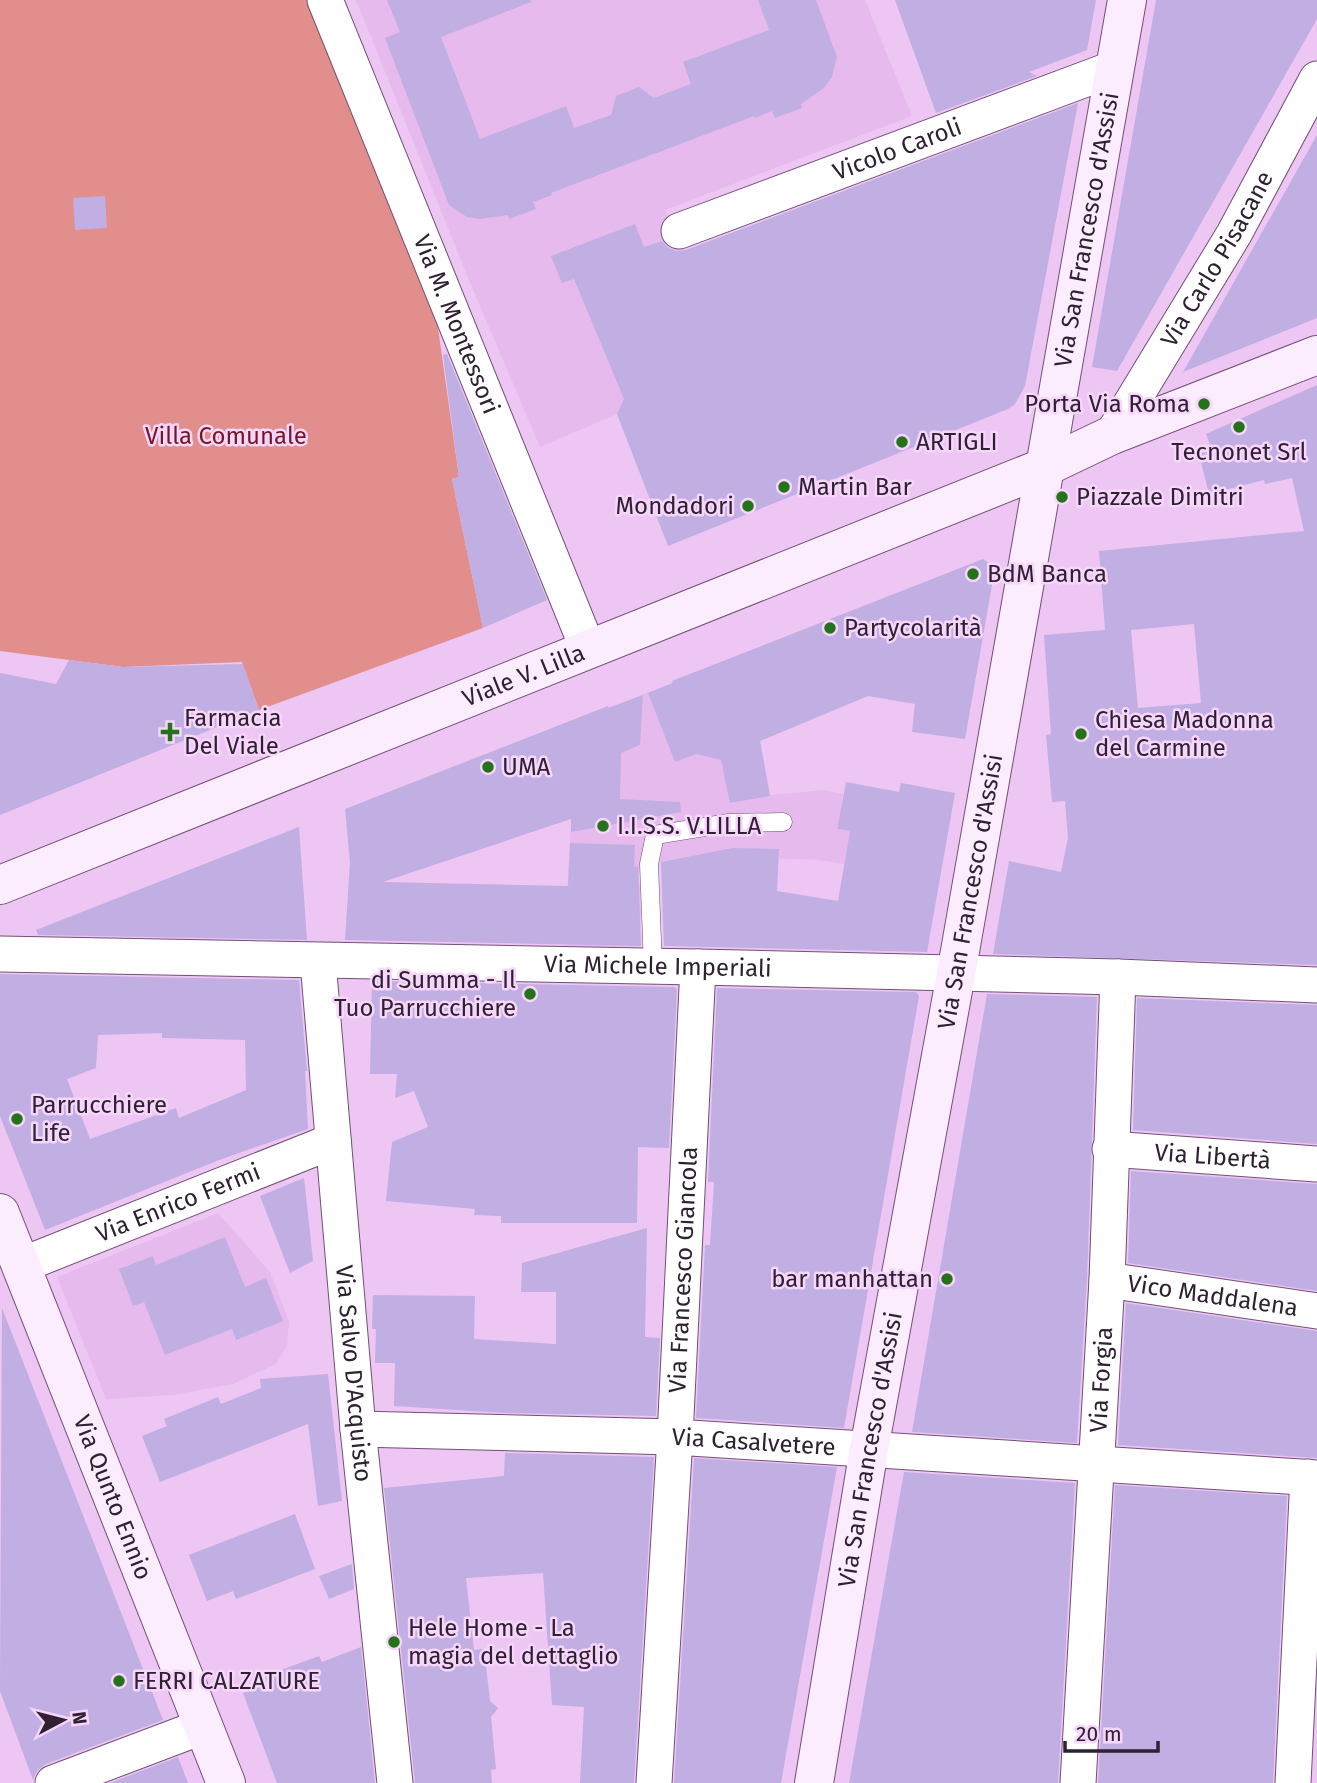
<svg xmlns="http://www.w3.org/2000/svg" width="1317" height="1783" font-family="'Fira Sans',sans-serif">
  <style>
    .built { fill: #e7baee }
    .green { fill: #e28e8c }
    .building { fill: #c1aee2; fill-rule: evenodd }
    .lines { fill: none; stroke-linecap: round; stroke-linejoin: round }
    .lane-casing { stroke: #725077; stroke-width: 19 }
    .street-casing { stroke: #725077; stroke-width: 37 }
    .secondary-casing { stroke: #725077; stroke-width: 40 }
    .lane { stroke: #fff; stroke-width: 18 }
    .street { stroke: #fff; stroke-width: 35 }
    .secondary { stroke: #fbedfd; stroke-width: 38 }
    .poi-dot { fill: #24731b; stroke: #f6d6fb; stroke-width: 2.5 }
    .labels { text-anchor: middle; dominant-baseline: central; stroke-width: 5; stroke-linejoin: round; paint-order: stroke }
    .street-label { font-size: 24px; fill: #2f2032; stroke: #f6d6fb }
    .poi-label { font-size: 24px; fill: #2f2032; stroke: #f6d6fb; text-anchor: start }
    .park-label { font-size: 24px; fill: #751720; stroke: #f6d6fb }
  </style>
  <rect width="100%" height="100%" fill="#edc6f3"/>
  <path class="built" d="M356,0H865L912,116L665,210L722,360L629,395L622,403L617,414L540,447L471,285Z
    M691,673L702,733L757,725L770,795L824,790L843,794L837,829L850,831L844,864L818,860L740,857L739,848L640,865L639,883L642,884L639,947L564,946L575,756L608,706L609,708L672,683V681Z
    M218,1213L270,1272L289,1321L287,1346L276,1364L233,1384L173,1395L106,1399L57,1277Z"/>
  <path class="green" d="M0,0H309L436,314L459,477L452,479L483,628L259,710L242,662L123,667L0,651Z"/>
  <path class="building" d="M387,0H531V2L441,37L480,139L566,106L574,128L611,115L616,96L639,87L654,98L691,84L683,62L769,30L758,0H816L837,57L832,77L824,88L801,104L802,108L775,118L772,111L755,118L754,116L551,193L552,195L533,202L536,209L509,219L508,215L480,219L467,217L449,205L385,38L400,32Z
    M895,0H1096L1087,50L1029,72L1037,76L936,113Z
    M1156,0H1317V19L1117,371L1092,367Z
    M1078,103L1025,386L1015,404L1008,409L668,546L617,414L624,399L574,279L562,283L551,256L635,224L644,247L662,241L667,247L675,251L686,250Z
    M1317,135V318L1183,372Z
    M105,196L107,228L75,230L73,198Z
    M447,354L547,600L483,628L452,479L459,477L443,355Z
    M1317,385V965L993,954L1009,861L1061,872L1068,838L1065,801L1052,802L1046,735L1051,734L1044,635L1105,630L1099,551L1304,531L1292,478L1265,484L1264,480L1209,494L1199,454L1212,450L1206,434ZM1194,624L1201,703L1138,708L1131,630Z
    M983,559L995,568L965,739L912,732L915,704L868,696L760,741L770,796L730,803L721,760L696,754L675,762L648,693L673,683L672,681Z
    M69,660L123,667L243,664L259,710L0,815V673L56,684Z
    M643,695L640,745L621,753L620,799L680,802L681,812L571,832V819L383,882L568,886L570,843L635,845L634,867L638,866L641,946L345,940L350,862L345,809L608,706V708Z
    M846,782L899,792L901,783L955,793L927,952L664,946L661,862L733,848L779,849L777,891L838,901L850,831L837,829Z
    M299,827L307,940L38,935L36,930Z
    M0,974L299,980L307,1071H305L308,1129L219,1160L45,1230L0,1116ZM162,1033V1038L245,1040L246,1090L179,1118L176,1108L90,1139L67,1079L96,1068L98,1035Z
    M372,981L674,987L677,989L669,1148L638,1147L637,1223H501V1216L474,1215L475,1209L386,1201L392,1142L428,1127L414,1091L395,1098L397,1074H370Z
    M717,988L916,992L919,996L844,1428L696,1418L705,1245H710L714,1182H708Z
    M987,994L1097,997L1087,1279L1077,1443L912,1432Z
    M1137,998L1317,1005V1144L1133,1130Z
    M1131,1171L1317,1184V1291L1128,1263Z
    M304,1178L313,1261L290,1273L260,1196Z
    M647,1228L645,1337L660,1338L656,1416L505,1413L394,1406L395,1363H375L376,1329H372L373,1295L475,1296L474,1339L556,1344V1292H521L522,1263Z
    M225,1237L245,1287L266,1278L283,1321L236,1340L232,1329L165,1355L144,1302L133,1306L119,1269L153,1256L156,1265Z
    M1126,1303L1317,1331V1458L1118,1445Z
    M2,1308L163,1720L46,1764L37,1771L33,1780L0,1691Z
    M328,1374L342,1501L318,1506L308,1424L160,1482L142,1436L167,1426L164,1419L218,1397L221,1404L261,1388L260,1379Z
    M505,1453L654,1457L634,1783H580L584,1707L552,1705L543,1573L466,1578L474,1650L484,1649L490,1701L498,1708L491,1717L496,1769L491,1770L492,1783H415L384,1488L504,1476Z
    M694,1458L837,1467L781,1783H674Z
    M904,1472L1075,1483L1058,1783H849Z
    M1115,1485L1287,1496L1273,1783H1098Z
    M295,1514L315,1569L236,1599L233,1591L207,1601L189,1555Z
    M352,1564L354,1589L329,1599L319,1576Z
    M361,1647L375,1783H277L243,1693L268,1684L265,1676L319,1656L322,1662Z
    M178,1757L188,1783H110Z"/>
  <g class="lines">
    <g class="lane-casing">
      <path id="lane" d="M653,966L649,864L655,835L729,823L783,822"/>
    </g>
    <g class="street-casing">
      <g id="street">
        <path id="s1" d="M325,0L588,649"/>
        <path id="s2" d="M679,231L1115,68"/>
        <path id="s3" d="M1112,435L1234,234L1317,79"/>
        <path id="s4" d="M0,954L698,967L1118,977L1317,985"/>
        <path id="s5" d="M318,962L358,1429L395,1783"/>
        <path id="s6" d="M1110,1149L1317,1164"/>
        <path id="s7" d="M22,1265L333,1141"/>
        <path id="s8" d="M1107,1280L1317,1311"/>
        <path id="s9" d="M358,1429L675,1437L1317,1478"/>
        <path d="M53,1783L204,1726"/>
        <path id="s10" d="M654,1783L675,1437L698,967"/>
        <path id="s11" d="M1078,1783L1107,1280L1118,977"/>
        <path d="M1293,1783L1308,1477"/>
      </g>
    </g>
    <g class="secondary-casing">
      <g id="secondary">
        <path id="s12" d="M0,885L1045,467L1112,435L1317,355"/>
        <path id="s13" d="M0,1213L226,1783"/>
        <path id="s14" d="M814,1783L869,1449L956,974L1127,0"/>
      </g>
    </g>
    <use href="#lane" class="lane"/>
    <use href="#street" class="street"/>
    <use href="#secondary" class="secondary"/>
  </g>
  <g class="poi-dot">
    <circle cx="1204" cy="404" r="7"/>
    <circle cx="1239" cy="427" r="7"/>
    <circle cx="902" cy="442" r="7"/>
    <circle cx="784" cy="487" r="7"/>
    <circle cx="1062" cy="497" r="7"/>
    <circle cx="748" cy="506" r="7"/>
    <circle cx="973" cy="574" r="7"/>
    <circle cx="830" cy="628" r="7"/>
    <path d="M166.5 721.5h7v7h7v7h-7v7h-7v-7h-7v-7h7z"/>
    <circle cx="1081" cy="734" r="7"/>
    <circle cx="488" cy="767" r="7"/>
    <circle cx="603" cy="826" r="7"/>
    <circle cx="530" cy="994" r="7"/>
    <circle cx="17" cy="1119" r="7"/>
    <circle cx="947" cy="1279" r="7"/>
    <circle cx="394" cy="1642" r="7"/>
    <circle cx="119" cy="1681" r="7"/>
  </g>
  <g class="labels">
    <g class="street-label">
      <text stroke="none"><textPath href="#s2" startOffset="233">Vicolo Caroli</textPath></text>
      <text stroke="none"><textPath href="#s14" startOffset="1577">Via San Francesco d'Assisi</textPath></text>
      <text stroke="none"><textPath href="#s3" startOffset="205">Via Carlo Pisacane</textPath></text>
      <text stroke="none"><textPath href="#s1" startOffset="350">Via M. Montessori</textPath></text>
      <text stroke="none"><textPath href="#s12" startOffset="564">Viale V. Lilla</textPath></text>
      <text stroke="none"><textPath href="#s14" startOffset="905">Via San Francesco d'Assisi</textPath></text>
      <text stroke="none"><textPath href="#s4" startOffset="658">Via Michele Imperiali</textPath></text>
      <text stroke="none"><textPath href="#s6" startOffset="103">Via Libertà</textPath></text>
      <text stroke="none"><textPath href="#s7" startOffset="168">Via Enrico Fermi</textPath></text>
      <text stroke="none"><textPath href="#s10" startOffset="514">Via Francesco Giancola</textPath></text>
      <text stroke="none"><textPath href="#s8" startOffset="107">Vico Maddalena</textPath></text>
      <text stroke="none"><textPath href="#s5" startOffset="413">Via Salvo D'Acquisto</textPath></text>
      <text stroke="none"><textPath href="#s11" startOffset="404">Via Forgia</textPath></text>
      <text stroke="none"><textPath href="#s9" startOffset="396">Via Casalvetere</textPath></text>
      <text stroke="none"><textPath href="#s14" startOffset="338">Via San Francesco d'Assisi</textPath></text>
      <text stroke="none"><textPath href="#s13" startOffset="306">Via Qunto Ennio</textPath></text>
    </g>
    <g class="poi-label">
      <text x="1190" y="404" text-anchor="end">Porta Via Roma</text>
      <text x="916" y="442">ARTIGLI</text>
      <text x="1239" y="452" text-anchor="middle">Tecnonet Srl</text>
      <text x="798" y="487">Martin Bar</text>
      <text x="1076" y="497">Piazzale Dimitri</text>
      <text x="734" y="506" text-anchor="end">Mondadori</text>
      <text x="987" y="574">BdM Banca</text>
      <text x="844" y="628">Partycolarità</text>
      <text x="184" y="718">Farmacia<tspan x="184" dy="28">Del Viale</tspan></text>
      <text x="1095" y="720">Chiesa Madonna<tspan x="1095" dy="28">del Carmine</tspan></text>
      <text x="502" y="767">UMA</text>
      <text x="617" y="826">I.I.S.S. V.LILLA</text>
      <text x="516" y="980" text-anchor="end">di Summa - Il<tspan x="516" dy="28">Tuo Parrucchiere</tspan></text>
      <text x="31" y="1105">Parrucchiere<tspan x="31" dy="28">Life</tspan></text>
      <text x="933" y="1279" text-anchor="end">bar manhattan</text>
      <text x="408" y="1628">Hele Home - La<tspan x="408" dy="28">magia del dettaglio</tspan></text>
      <text x="133" y="1681">FERRI CALZATURE</text>
    </g>
    <g class="park-label">
      <text x="226" y="436">Villa Comunale</text>
    </g>
  </g>
  <g transform="translate(63 1720) rotate(83)" stroke="#f6d6fb" stroke-width="5" paint-order="stroke">
  <path d="M0-5L12 26L0 18L-12 26Z" fill="#2f2032"/>
  <text y="-10" font-size="19" font-weight="bold" text-anchor="middle" fill="#2f2032">N</text>
  </g>
  <path d="M1065 1741v10h93v-10" fill="none" stroke="#2f2032" stroke-width="3.5"/>
  <text x="1076" y="1741" font-size="21" fill="#2f2032" stroke="#f6d6fb" stroke-width="5" paint-order="stroke">20 m</text>
</svg>
